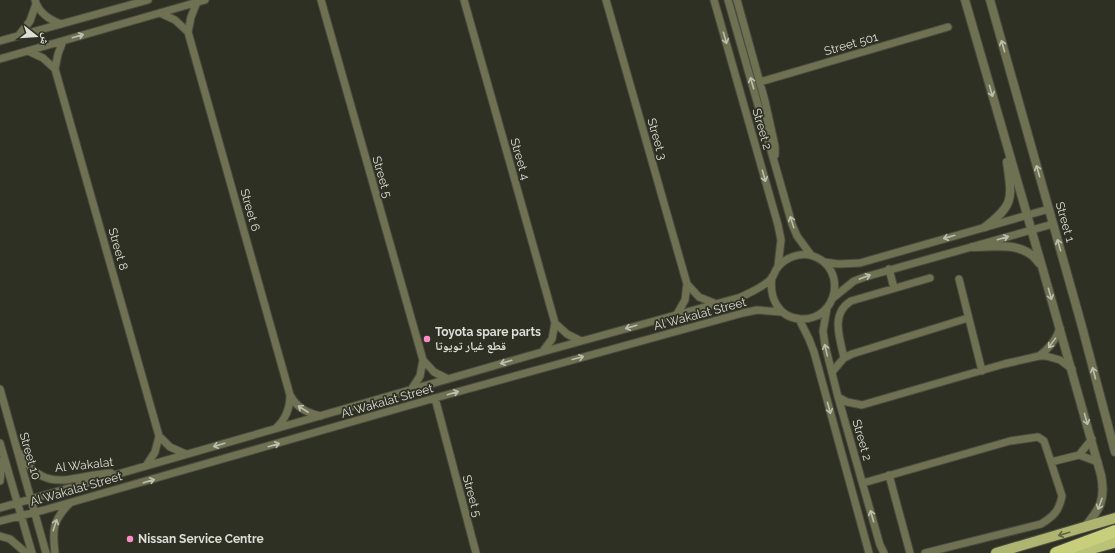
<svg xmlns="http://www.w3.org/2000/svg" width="1115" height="553" font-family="Raleway,'Noto Naskh Arabic',sans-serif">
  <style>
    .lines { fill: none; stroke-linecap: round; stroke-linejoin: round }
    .minor-casing { stroke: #4b4c40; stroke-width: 9 }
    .tertiary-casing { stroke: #4b4c40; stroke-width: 10 }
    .primary-casing { stroke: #4b4c40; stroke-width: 12 }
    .trunk-casing { stroke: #4b4c40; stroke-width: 13 }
    .motorway-casing { stroke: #4b4c40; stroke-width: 14 }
    .minor { stroke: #6f7252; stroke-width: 7 }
    .tertiary { stroke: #6f7252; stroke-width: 8 }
    .primary { stroke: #aeb571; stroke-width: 10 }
    .trunk { stroke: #bac277; stroke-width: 11 }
    .motorway { stroke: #c7cf7d; stroke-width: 12 }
    .oneway { stroke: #bcbeae }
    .oneway2 { stroke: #626543 }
    .poi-dot { fill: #fb8fc5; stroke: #2f3024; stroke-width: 1.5 }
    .labels { text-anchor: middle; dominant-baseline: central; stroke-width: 3.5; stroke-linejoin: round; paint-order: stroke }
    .street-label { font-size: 12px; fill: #ddded6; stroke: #2f3024 }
    .poi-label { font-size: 12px; font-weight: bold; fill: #ddded6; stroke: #2f3024; text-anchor: start }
  </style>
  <rect width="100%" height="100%" fill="#2f3024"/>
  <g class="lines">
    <g class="minor-casing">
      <path id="minor" d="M35,0C38,12 50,20 61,24
        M321,0L423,360L434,372L448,379
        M464,0L555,323L552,339L543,351
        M606,0L687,284L685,300L677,314
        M714,0L778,225L781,240L778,266
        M728,0L792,224L797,236L811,255
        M737,0L765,101L775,146V155
        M197,2L191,17L188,32L290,395C290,408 286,419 276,428
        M160,13L175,20L188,32
        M19,35L30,21L36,4
        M0,41L148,0
        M63,41L58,54L55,69L159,436L170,447L186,454
        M28,51L43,58L55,69
        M0,59L205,0
        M760,82L948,27
        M824,262L838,264L860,263L1049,209
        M889,269L894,288
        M959,279L982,371
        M687,284L699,297L714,303
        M833,298L854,281L865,277L1053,224
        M827,308L823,331L825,345L838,397L880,545L884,553
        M799,319L809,339L814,352L869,553
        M555,323L567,334L581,341
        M1039,356C1050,348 1056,340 1060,328
        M844,358C840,338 830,314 851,301L930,278
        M832,372L844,358L852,354L968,318
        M0,389L46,553
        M411,390L420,376L423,360
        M290,395C297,408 307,413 321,416
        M838,397L847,402L862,405L1004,364L1039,356H1046L1060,360L1072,369
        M435,398L476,553
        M0,443L32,553
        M21,454C45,496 74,475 111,473
        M1079,455L1092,439
        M1079,455L1098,462
        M0,461L1,471L0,481
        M1051,462L1079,455
        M146,466L155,452L159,436
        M889,475L910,553
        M863,483L1010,441L1038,437L1044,441L1062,496C1059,511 1054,516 1041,524L925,553
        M0,508L542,352L741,297C751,292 764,287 772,278C774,275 775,270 778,267C786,257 801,252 813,256C848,268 838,320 801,319C778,318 769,297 772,277
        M0,521L44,510L435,398L743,313L757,310L782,312
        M0,536L10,539L26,553
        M55,553C52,529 53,520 70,503"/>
    </g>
    <g class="tertiary-casing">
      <path id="tertiary" d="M965,0L1043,270L1101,475C1106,500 1100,509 1084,528
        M990,0L1081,323L1115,452
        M985,227C1015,204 1012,198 1007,162
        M973,247C997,247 1024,241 1039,263"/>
    </g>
    <g class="primary-casing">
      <path id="primary" d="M996,553L1115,518"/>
    </g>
    <g class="trunk-casing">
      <path id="trunk" d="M1075,553L1115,542"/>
    </g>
    <g class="motorway-casing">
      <path id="motorway" d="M1056,553L1115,531"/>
    </g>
    <use href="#minor" class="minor"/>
    <use href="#tertiary" class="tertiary"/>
    <use href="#primary" class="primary"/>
    <use href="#trunk" class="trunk"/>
    <use href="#motorway" class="motorway"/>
  </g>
  <defs><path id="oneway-shaft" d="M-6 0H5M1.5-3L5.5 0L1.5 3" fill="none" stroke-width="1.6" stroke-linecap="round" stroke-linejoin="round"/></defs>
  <g class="oneway">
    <use href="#oneway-shaft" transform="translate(78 36) rotate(-16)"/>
    <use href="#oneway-shaft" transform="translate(725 38) rotate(74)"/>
    <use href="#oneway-shaft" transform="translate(1003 46) rotate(-106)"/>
    <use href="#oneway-shaft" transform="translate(752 83) rotate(-106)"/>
    <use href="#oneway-shaft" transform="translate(991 91) rotate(74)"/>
    <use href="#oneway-shaft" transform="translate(1038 171) rotate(-106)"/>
    <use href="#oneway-shaft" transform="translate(764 176) rotate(74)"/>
    <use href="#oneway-shaft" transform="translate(792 222) rotate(-108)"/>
    <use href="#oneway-shaft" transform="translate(949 237) rotate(164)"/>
    <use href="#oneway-shaft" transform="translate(1003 238) rotate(-16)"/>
    <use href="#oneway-shaft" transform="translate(1059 245) rotate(-106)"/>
    <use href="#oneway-shaft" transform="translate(865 277) rotate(-20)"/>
    <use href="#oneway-shaft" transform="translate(1050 294) rotate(74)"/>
    <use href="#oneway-shaft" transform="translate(631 327) rotate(164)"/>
    <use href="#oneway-shaft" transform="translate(1052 343) rotate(126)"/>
    <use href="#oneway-shaft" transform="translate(826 350) rotate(-103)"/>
    <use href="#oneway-shaft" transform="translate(578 358) rotate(-15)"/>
    <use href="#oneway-shaft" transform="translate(506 362) rotate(164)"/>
    <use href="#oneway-shaft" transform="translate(1094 373) rotate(-105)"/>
    <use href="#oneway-shaft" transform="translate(453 393) rotate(-16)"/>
    <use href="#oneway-shaft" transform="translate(829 408) rotate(75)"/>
    <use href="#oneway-shaft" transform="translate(303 409) rotate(-147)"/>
    <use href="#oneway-shaft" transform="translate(1086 419) rotate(74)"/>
    <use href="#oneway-shaft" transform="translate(219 445) rotate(164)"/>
    <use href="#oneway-shaft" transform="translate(274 445) rotate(-16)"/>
    <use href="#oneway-shaft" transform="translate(149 481) rotate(-16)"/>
    <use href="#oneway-shaft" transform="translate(1100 504) rotate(110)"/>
    <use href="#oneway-shaft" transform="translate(872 516) rotate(-106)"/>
    <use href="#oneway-shaft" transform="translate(55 525) rotate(-72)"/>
  </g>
  <use class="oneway2" href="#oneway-shaft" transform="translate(1064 534) rotate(164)"/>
  <g class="poi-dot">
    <circle cx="427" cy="339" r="4"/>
    <circle cx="130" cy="539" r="4"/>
  </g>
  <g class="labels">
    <g class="street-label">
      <text transform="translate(851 44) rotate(-16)">Street 501</text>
      <text transform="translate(762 129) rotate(74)">Street 2</text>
      <text transform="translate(657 139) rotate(74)">Street 3</text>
      <text transform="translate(520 159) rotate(74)">Street 4</text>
      <text transform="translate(382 177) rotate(74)">Street 5</text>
      <text transform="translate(250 210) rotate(74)">Street 6</text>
      <text transform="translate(1065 222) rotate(74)">Street 1</text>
      <text transform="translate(118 249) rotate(74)">Street 8</text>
      <text transform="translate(700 314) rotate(-15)">Al Wakalat Street</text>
      <text transform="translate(387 401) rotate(-16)">Al Wakalat Street</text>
      <text transform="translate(862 440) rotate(74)">Street 2</text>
      <text transform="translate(30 456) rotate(74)">Street 10</text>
      <text transform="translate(84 465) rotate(-6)">Al Wakalat</text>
      <text transform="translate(76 489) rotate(-16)">Al Wakalat Street</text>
      <text transform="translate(472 496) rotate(75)">Street 5</text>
    </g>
    <g class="poi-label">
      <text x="435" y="332">Toyota spare parts<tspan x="435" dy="14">قطع غيار تويوتا</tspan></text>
      <text x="138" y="539">Nissan Service Centre</text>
    </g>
  </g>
  <g transform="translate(36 36) rotate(107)" stroke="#2f3024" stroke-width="3" paint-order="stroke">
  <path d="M0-3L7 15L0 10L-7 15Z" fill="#ddded6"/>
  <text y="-6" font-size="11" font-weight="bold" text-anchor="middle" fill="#ddded6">ش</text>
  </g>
</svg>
